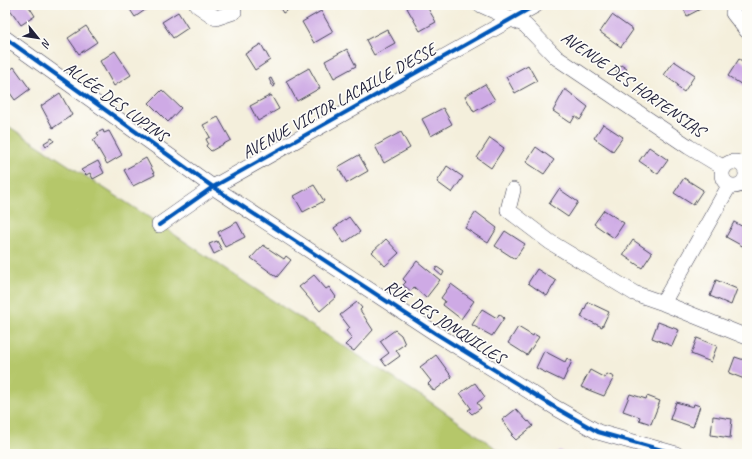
<svg xmlns="http://www.w3.org/2000/svg" width="752" height="459" font-family="Caveat,sans-serif">
  <style>
    .green { fill: #b5c76b; stroke: #6c7453 }
    .building { fill: #ceaae5 }
    .lines { fill: none; stroke-linecap: round; stroke-linejoin: round }
    .street-casing { stroke: #424153; stroke-width: 16 }
    .street { stroke: #fff; stroke-width: 15 }
    .cycleway-casing { stroke: #fdfcf7; stroke-width: 6 }
    .cycleway { stroke: #0057b8; stroke-width: 4 }
    .labels { text-anchor: middle; dominant-baseline: central; stroke-width: 3.5; stroke-linejoin: round; paint-order: stroke }
    .street-label { font-size: 17px; fill: #22223b; stroke: #fdfcf7 }
  </style>
  <rect width="100%" height="100%" fill="#fdfcf7"/>
  <filter id="ink" filterUnits="userSpaceOnUse"><feTurbulence type="fractalNoise" baseFrequency=".025" numOctaves="2"/><feDisplacementMap in="SourceGraphic" scale="8" xChannelSelector="R" yChannelSelector="G"/><feConvolveMatrix kernelMatrix="1 2 1 2 8 2 1 2 1" color-interpolation-filters="sRGB"/></filter>
  <filter id="wash" filterUnits="userSpaceOnUse"><feTurbulence type="fractalNoise" baseFrequency=".012" numOctaves="4" result="noise"/><feDisplacementMap in="SourceGraphic" scale="16" xChannelSelector="R" yChannelSelector="G"/><feGaussianBlur stdDeviation="0.9" result="paint"/><feColorMatrix in="noise" values="0 0 0 0 0 0 0 0 0 0 0 0 0 0 0 0 0 1.4 0 .05"/><feComposite in="paint" operator="in"/></filter>
  <g filter="url(#wash)">
    <rect width="100%" height="100%" fill="#f4efdc"/>
    <path class="green" d="M5,124L144,214L261,293L432,403L504,454H5Z"/>
    <g id="blocks">
      <path class="building" d="M7,5H28L35,16L21,25Z
        M127,5H151V6L135,17Z
        M278,5H296L283,13Z
        M412,5H426L436,22L420,31L407,8Z
        M682,5H708L687,16Z
        M321,11L333,32L314,43L302,22Z
        M178,12L188,28L173,38L162,22Z
        M612,15L633,30L621,47L600,32Z
        M86,26L97,42L79,54L68,38Z
        M387,29L395,43L374,55L366,40Z
        M261,44L270,60L255,70L245,54Z
        M347,49L356,66L334,78L325,61Z
        M115,51L131,75L114,86L100,61Z
        M739,59L747,64V88L728,76Z
        M674,61L695,75L684,92L677,87L678,85L664,75Z
        M528,65L537,81L515,93L506,77Z
        M621,65L627,69L622,76L616,72Z
        M14,67L30,89L15,100L5,86V74Z
        M309,68L320,88L297,101L286,81Z
        M271,78L275,86L273,87L269,79Z
        M485,84L495,100L474,112L465,96Z
        M565,89L588,107L580,120L575,116L571,123L553,111Z
        M162,90L181,108L168,122L149,103Z
        M60,93L72,115L53,128L41,106Z
        M271,95L279,109L258,121L250,106Z
        M443,108L452,124L431,136L422,119Z
        M218,117L231,140L211,151L206,146L208,143L206,139L210,137L203,125Z
        M603,124L623,137L613,151L594,138Z
        M103,130L104,133L109,131L122,155L107,164L93,140L99,136L97,133Z
        M401,132L410,148L384,163L375,146Z
        M52,138L54,141L46,146L44,143Z
        M490,138L504,148L491,168L477,158Z
        M536,147L554,160L544,174L526,162Z
        M649,147L668,160L658,174L639,161Z
        M359,155L368,171L347,183L338,167Z
        M146,158L155,175L133,186L124,170Z
        M98,161L104,173L93,179L90,173L86,175L81,170Z
        M447,166L463,177L452,193L437,182Z
        M684,178L703,190L693,205L674,193Z
        M314,185L324,201L303,212L294,196Z
        M559,189L578,202L568,217L549,204Z
        M604,210L624,223L614,238L594,224Z
        M476,212L497,228L488,243L465,228Z
        M349,217L360,232L344,243L334,228Z
        M237,222L245,237L225,247L218,232Z
        M734,222L747,229L746,248L726,237Z
        M505,231L525,244L515,259L495,246Z
        M386,239L399,253L385,266L372,252Z
        M633,240L652,253L642,268L623,255Z
        M217,241L222,250L214,254L209,244Z
        M263,245L284,259L286,256L291,260L277,277L251,258Z
        M417,261L440,280L426,298L414,287L411,291L403,285L406,282L403,279Z
        M437,267L444,272L442,276L435,270Z
        M537,269L556,281L547,296L528,283Z
        M314,275L326,289L329,287L336,297L320,311L299,287Z
        M716,280L737,289L731,305L710,296Z
        M451,284L474,301L461,319L443,305L445,301L441,298Z
        M357,302L362,308L360,310L373,330L354,351L345,345L352,338L346,331L350,328L340,315Z
        M588,302L609,312L602,327L581,317Z
        M482,309L497,318L499,314L504,318L492,336L472,325Z
        M658,322L679,330L672,346L652,338Z
        M518,327L533,336L534,334L539,337L527,355L508,343Z
        M395,330L401,335L405,344L396,350L400,356L386,366L381,359L389,353L380,341Z
        M697,338L717,346L711,362L691,354Z
        M544,351L565,362L567,358L572,361L563,381L536,368Z
        M436,355L452,377L434,391L428,384L431,381L420,367Z
        M735,357L747,361V380L729,373Z
        M590,370L605,378L607,374L614,377L604,396L581,387Z
        M475,383L485,397L477,403L481,408L472,414L468,410L471,408L460,393Z
        M630,394L646,399L647,396L660,401L651,424L639,420L640,417L623,411Z
        M676,402L693,407L694,404L700,406L693,427L670,419Z
        M516,409L528,422L529,421L533,426L516,440L511,435L513,434L502,420Z
        M713,416L732,419L730,438L711,435Z
        M560,450L564,454H555Z"/>
    </g>
  </g>
  <g filter="url(#ink)">
    <use href="#blocks" fill-opacity="0" stroke="#424153" stroke-width="1"/>
    <g class="lines">
      <g class="street-casing">
        <path id="street" d="M197,5L216,18L234,12
          M481,5L525,25L557,58L689,147L724,168
          M733,13L747,31
          M5,38L213,187L435,333L556,408L598,432L676,454
          M722 174a12 12 0 1 1 24 0a12 12 0 1 1-24 0Z
          M513,190L508,210L550,242L634,293L663,303L747,337
          M159,225L213,187L536,5
          M663,303L729,186"/>
      </g>
      <use href="#street" class="street"/>
      <g class="cycleway-casing">
        <path id="cycleway" d="M5,38L213,187L435,333L556,408L598,432L676,454
          M159,225L213,187L536,5"/>
      </g>
      <use href="#cycleway" class="cycleway"/>
    </g>
  </g>
  <g class="labels">
    <g class="street-label">
      <text transform="translate(633 84) rotate(35)">AVENUE DES HORTENSIAS</text>
      <text transform="translate(339 101) rotate(-29)">AVENUE VICTOR LACAILLE D'ESSE</text>
      <text transform="translate(116 102) rotate(36)">ALLÉE DES LUPINS</text>
      <text transform="translate(445 322) rotate(33)">RUE DES JONQUILLES</text>
    </g>
  </g>
  <rect width="752" height="459" fill="none" stroke="#fdfcf7" stroke-width="20"/>
  <g transform="translate(38 38) rotate(120)" stroke="#fdfcf7" stroke-width="3" paint-order="stroke">
  <path d="M0-3L7 15L0 10L-7 15Z" fill="#22223b"/>
  <text y="-6" font-size="11" font-weight="bold" text-anchor="middle" fill="#22223b">N</text>
  </g>
</svg>
